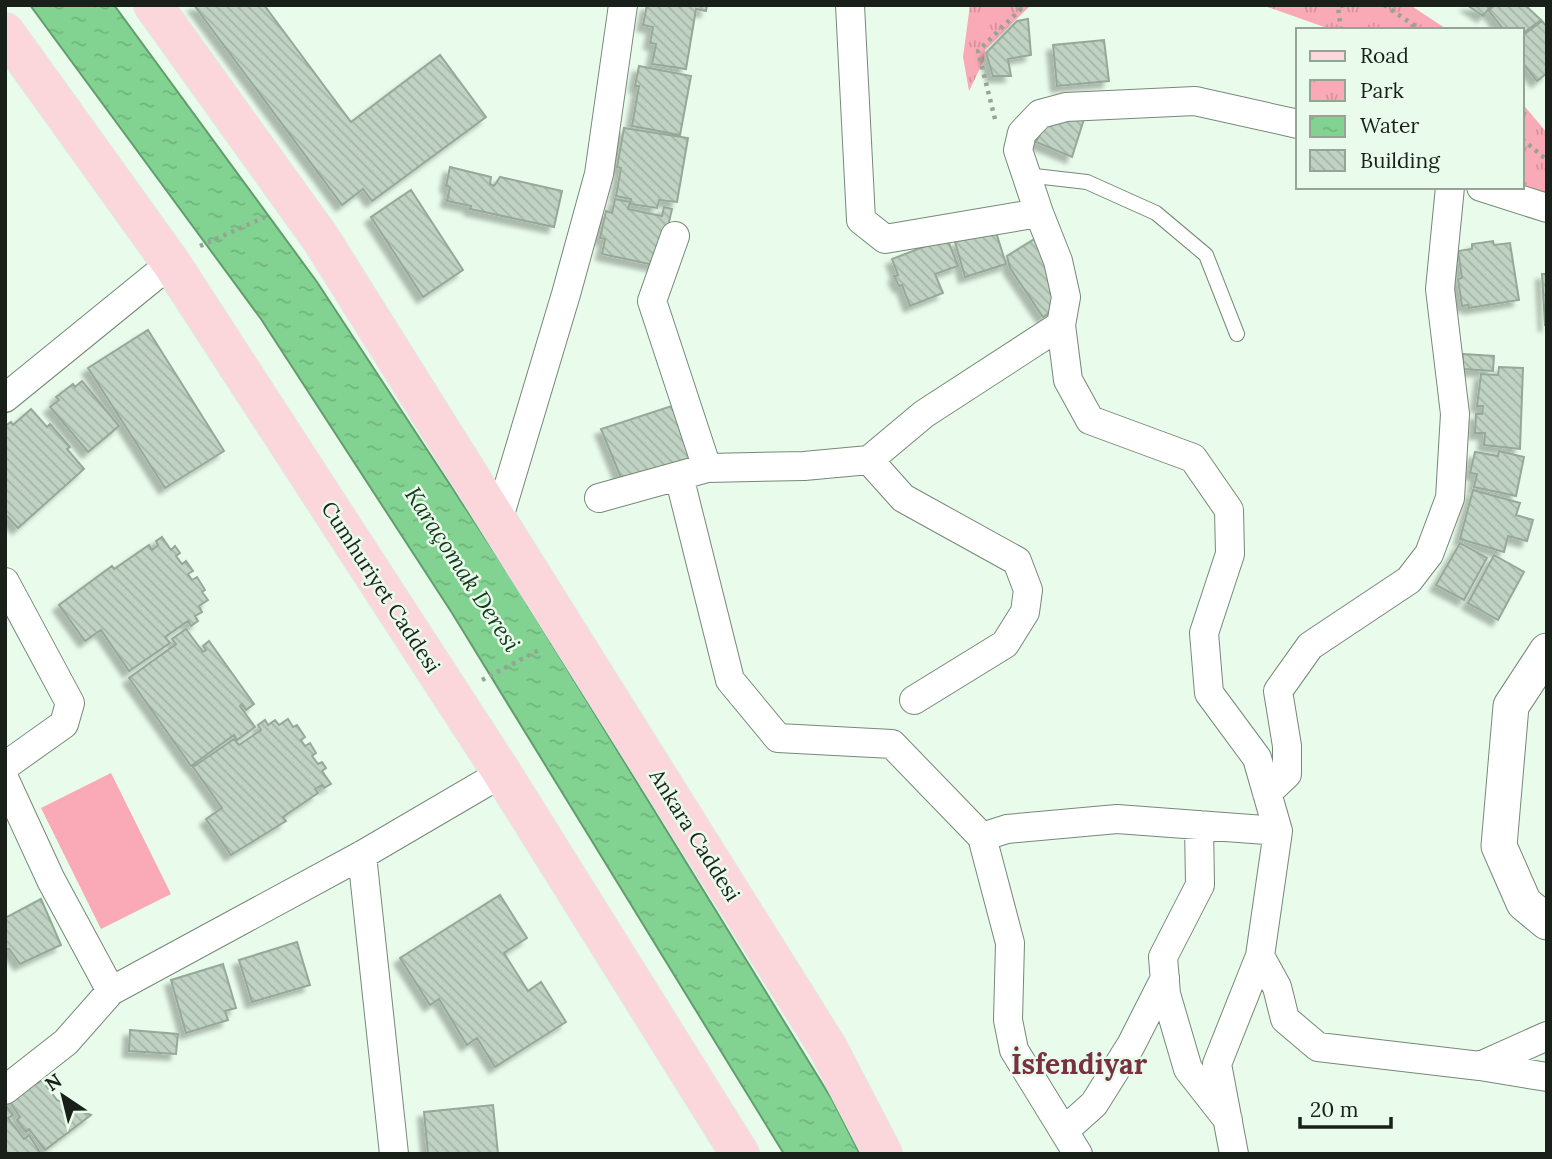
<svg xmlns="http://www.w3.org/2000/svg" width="1552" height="1159" font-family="Lora,serif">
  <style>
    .grass { fill: #faa9b6 }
    .park { fill: url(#park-tufts) }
    .water { fill: url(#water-ripples); stroke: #629d6d; stroke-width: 2 }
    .building { fill: url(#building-back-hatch); stroke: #96a999; stroke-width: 2; filter: url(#shadow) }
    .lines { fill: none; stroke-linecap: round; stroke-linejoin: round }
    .service-casing { stroke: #768878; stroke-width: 16 }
    .minor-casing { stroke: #768878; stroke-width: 30 }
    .tertiary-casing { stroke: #768878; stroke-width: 37 }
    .primary-casing { stroke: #e3e4e4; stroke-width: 40 }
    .path { stroke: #96a497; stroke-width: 4.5; stroke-dasharray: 3.5 5; stroke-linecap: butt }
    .service { stroke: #fff; stroke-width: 14 }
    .minor { stroke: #fff; stroke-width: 28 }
    .tertiary { stroke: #fff; stroke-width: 35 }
    .primary { stroke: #fbd7dc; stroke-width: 38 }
    .labels { text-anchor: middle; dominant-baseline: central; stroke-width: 5; stroke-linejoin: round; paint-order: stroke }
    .street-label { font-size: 21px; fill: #19201a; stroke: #e9fceb }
    .water-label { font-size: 23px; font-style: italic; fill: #14361c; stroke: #e9fceb }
    .district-label { font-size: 28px; font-weight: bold; fill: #783140; stroke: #e9fceb }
  </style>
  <defs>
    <pattern id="park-tufts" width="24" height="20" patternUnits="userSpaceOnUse" patternTransform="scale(1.75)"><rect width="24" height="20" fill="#faa9b6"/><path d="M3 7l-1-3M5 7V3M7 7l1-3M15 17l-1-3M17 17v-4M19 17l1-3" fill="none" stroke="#d6919c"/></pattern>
    <pattern id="water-ripples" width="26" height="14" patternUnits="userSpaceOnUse" patternTransform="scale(1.75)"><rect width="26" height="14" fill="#82d391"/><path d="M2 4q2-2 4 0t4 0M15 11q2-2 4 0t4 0" fill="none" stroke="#70b57c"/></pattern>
    <pattern id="building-back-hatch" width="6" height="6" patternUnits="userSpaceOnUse" patternTransform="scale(1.75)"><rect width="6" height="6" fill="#c0d3c3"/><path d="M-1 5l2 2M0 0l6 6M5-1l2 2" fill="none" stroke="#a4b5a7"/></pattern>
    <filter id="shadow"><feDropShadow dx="-6" dy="6" stdDeviation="2" flood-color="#0004"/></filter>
  </defs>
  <rect width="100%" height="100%" fill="#e9fceb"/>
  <path class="grass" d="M111,773L171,894L101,929L41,808Z"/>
  <path class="park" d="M970,5H1045L1029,7L985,50L984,60L969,91L963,57Z
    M1262,5H1410L1448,30H1327V28Z
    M1522,103L1547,133V201L1522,187Z"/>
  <path class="water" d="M30,5H114L317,282L510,576L833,1101L860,1154H784L452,613L261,319Z"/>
  <path class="building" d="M194,5H264L351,122L440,55L486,117L372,201L363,189L342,205Z
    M647,5H707L706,11L696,9L686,69L652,64L656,44L650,43L653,27L643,25Z
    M1467,5H1492L1483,16Z
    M1494,5H1525L1541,20L1522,34V30H1504L1489,11Z
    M1028,19L1031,55L1008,59L1011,76H993L986,53L1017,21Z
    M1542,21L1547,27V73L1537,81L1522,62V36Z
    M1104,40L1109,81L1057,86L1053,45Z
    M639,66L691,76L680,135L632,126L639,86H635Z
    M1085,116L1072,157L1036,142L1048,119Z
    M624,128L688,138L677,202L659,200L657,208L630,204L631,199L616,196L621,168L617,167Z
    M450,167L491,177L490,184L494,186L500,177L562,191L554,227L470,209L471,206L447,201L450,187L446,186Z
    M411,190L463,270L423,297L371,217Z
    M615,199L630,202L628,209L662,216L664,207L672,209L659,266L602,254L605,239L600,238L606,211L612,213Z
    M995,229L1006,264L965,277L955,242Z
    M947,238L958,266L935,274L943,293L910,306L902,285L899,286L894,276L898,275L892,259Z
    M1036,238L1061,305L1043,317L1010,268L1007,256Z
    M1493,241L1494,245L1510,243L1519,300L1469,308L1468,305L1462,306L1458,279L1462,278L1458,251L1472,249V244Z
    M1542,274H1547V325H1545Z
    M148,330L224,451L165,488L88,368Z
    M1463,354L1494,356L1493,371L1462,369Z
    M1499,367L1523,368L1520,449L1484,445L1485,433H1475L1476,414H1482L1483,406H1477L1481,374L1498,375Z
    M82,381L119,426L88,452L50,407L59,400L56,397L73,384L75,387Z
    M678,404L695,463L624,485L601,429Z
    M31,409L47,427L50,424L70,447L67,449L84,469L18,528L5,514V426L11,422L13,425Z
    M1499,451L1524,457L1516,496L1474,487L1477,474L1470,473L1475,452L1498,456Z
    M1473,490L1520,503L1516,515L1533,520L1527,541L1508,536L1504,552L1460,539Z
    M162,537L171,550L175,546L180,553L176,556L182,564L186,561L193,571L188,574L192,580L197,577L205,590L202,592L208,600L199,606L202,612L195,616L198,621L191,626L188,621L165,637L170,643L129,671L101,630L85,641L59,605L112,566L114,569L149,545L152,550L158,545L156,541Z
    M1460,543L1487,558L1464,600L1436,585Z
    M1494,555L1524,572L1498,620L1468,603Z
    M186,629L203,652L206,650L203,646L209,641L254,704L246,710L242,704L240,706L255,727L237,740L234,735L191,766L129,678L176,644L172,639Z
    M288,719L293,727L297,725L305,737L301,740L305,746L310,743L316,753L312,756L318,764L322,762L326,768L322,771L331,784L324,788L322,785L315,789L318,793L283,817L286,821L231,855L206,819L222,808L193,767L234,739L239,745L261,730L258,725L265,720L268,725L275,720L279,725Z
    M500,895L527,938L504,953L528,991L541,982L566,1022L495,1067L477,1038L467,1045L439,999L430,1005L400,958Z
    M41,899L61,945L20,964L9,949L5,950V918Z
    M297,942L310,985L252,1002L239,960Z
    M223,964L236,1008L225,1011L228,1020L186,1033L171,980Z
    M130,1030L178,1034L176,1054L129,1051Z
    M34,1077L38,1083L42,1080L57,1100L91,1115L45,1150L29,1129L26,1132L17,1120L20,1117L9,1101Z
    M5,1104L13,1115L8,1118L24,1139L29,1135L41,1154H5Z
    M493,1105L498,1154H428L424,1112Z"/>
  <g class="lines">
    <g class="service-casing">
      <path id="service" d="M1026,175L1087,182L1156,213L1206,255L1237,334"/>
    </g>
    <g class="minor-casing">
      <path id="minor" d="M850,5L861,220L885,239L1039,213L1018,150L1022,133L1040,114L1066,107L1195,101L1298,124
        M1481,187L1547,208
        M1039,213L1058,261L1066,297L1061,325L1068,380L1090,420L1193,458L1229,510L1230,554L1204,633L1209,693L1257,758L1278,831L1260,956L1277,987L1285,1019L1318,1047L1480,1066L1547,1036
        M675,236L652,301L707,468
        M5,398L171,263
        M869,460L903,498L1017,561L1028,590L1025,612L1005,644L914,700
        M679,476L730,680L778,738L892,744L982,837L1010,943L1008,1020L1014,1050L1078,1154
        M599,498L707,468L804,466L869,460L924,414L1061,325
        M498,521L566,294L599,174L623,5
        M5,582L70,703L64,724L5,766
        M5,780L51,880L111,991
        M1267,793L1287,774V746L1278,691L1310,646L1409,580L1429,554L1450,498L1455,414L1440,289L1450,187
        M1199,825L1200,885L1163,957L1166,994L1188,1069L1228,1120
        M982,837L1007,829L1117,819L1278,831
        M362,855L394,1154
        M1480,1066L1547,1077
        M5,1090L66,1042L111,991L362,855L502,773
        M1064,1131L1094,1104L1131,1045L1165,978
        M1234,1154L1217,1064L1260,956"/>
    </g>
    <g class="tertiary-casing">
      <path id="tertiary" d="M1547,651L1511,706L1499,846L1524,903L1547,922"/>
    </g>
    <g class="primary-casing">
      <path id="primary" d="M153,5L321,239L828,1048L883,1154
        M5,32L171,263L502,773L740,1154"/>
    </g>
    <path class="path" d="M1384,5L1421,30
      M1341,30L1338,7L1344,5
      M995,119L978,51L1025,5
      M1522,139L1547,160
      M200,246L265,217
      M482,680L539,650"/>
    <use href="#service" class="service"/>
    <use href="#minor" class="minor"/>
    <use href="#tertiary" class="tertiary"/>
    <use href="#primary" class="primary"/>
  </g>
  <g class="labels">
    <g class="street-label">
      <text transform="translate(381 587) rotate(57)">Cumhuriyet Caddesi</text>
      <text transform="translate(695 835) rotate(58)">Ankara Caddesi</text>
    </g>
    <g class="water-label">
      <text transform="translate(463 569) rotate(57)">Karaçomak Deresi</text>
    </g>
    <g class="district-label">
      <text x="1079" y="1064">İsfendiyar</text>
    </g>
  </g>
  <rect width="1552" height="1159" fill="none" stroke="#19201a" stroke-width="14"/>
  <rect x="1296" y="28" width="228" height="161" fill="#e9fceb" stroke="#96a497" stroke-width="2"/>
  <rect x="1310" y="51" width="35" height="10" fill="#fbd7dc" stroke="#96a497" stroke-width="2"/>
  <text x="1360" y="63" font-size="21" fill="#19201a">Road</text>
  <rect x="1310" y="80" width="35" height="21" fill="url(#park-tufts)" stroke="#96a497" stroke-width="2"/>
  <text x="1360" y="98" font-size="21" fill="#19201a">Park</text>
  <rect x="1310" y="116" width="35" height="21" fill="url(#water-ripples)" stroke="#96a497" stroke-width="2"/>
  <text x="1360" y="133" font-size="21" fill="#19201a">Water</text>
  <rect x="1310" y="150" width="35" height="21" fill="url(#building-back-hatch)" stroke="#96a497" stroke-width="2"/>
  <text x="1360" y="168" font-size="21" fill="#19201a">Building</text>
  <g transform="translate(63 1096) rotate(325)" stroke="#e9fceb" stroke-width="5" paint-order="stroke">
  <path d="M0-5L12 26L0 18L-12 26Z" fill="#19201a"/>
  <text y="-10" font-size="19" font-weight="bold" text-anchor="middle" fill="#19201a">N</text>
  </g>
  <path d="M1300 1117v10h91v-10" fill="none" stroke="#19201a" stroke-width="3.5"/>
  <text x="1310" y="1117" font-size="21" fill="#19201a" stroke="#e9fceb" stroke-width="5" paint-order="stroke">20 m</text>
</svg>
